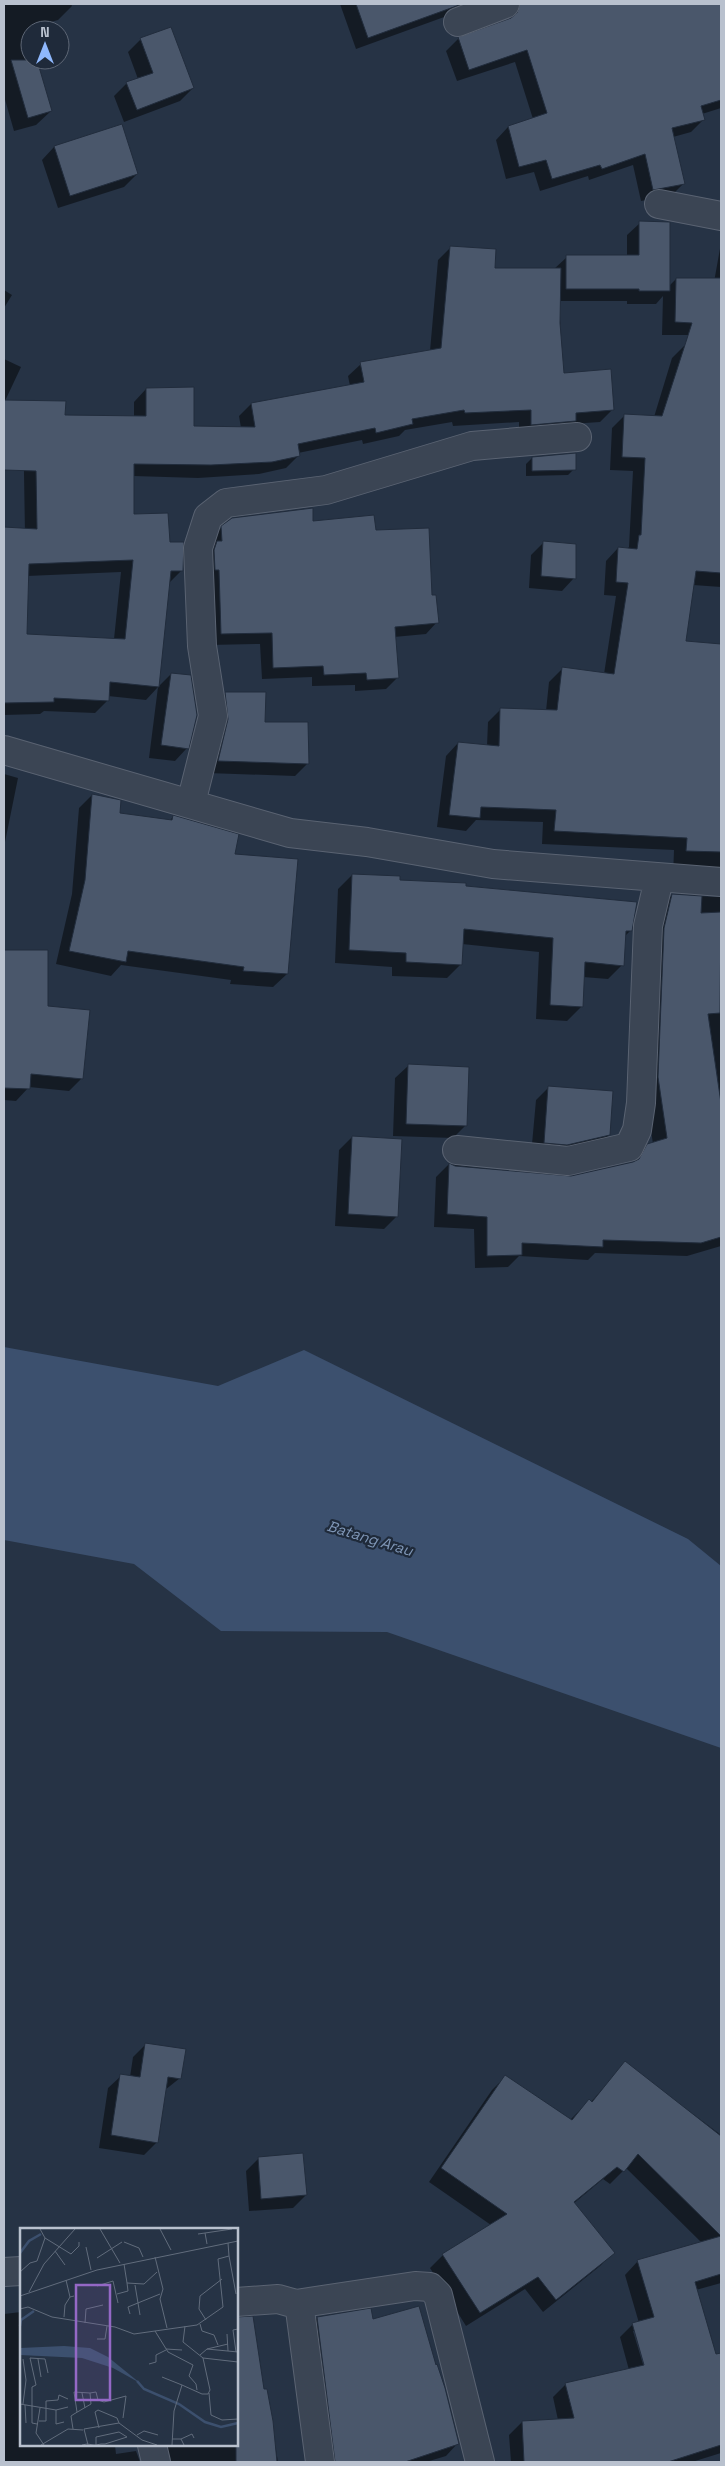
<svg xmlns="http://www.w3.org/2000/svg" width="725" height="2466" font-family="'Space Grotesk',sans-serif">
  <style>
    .water { fill: #3c506e }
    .shadow { fill: #0007; fill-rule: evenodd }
    .building { fill: #4a576b; stroke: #212c3c; fill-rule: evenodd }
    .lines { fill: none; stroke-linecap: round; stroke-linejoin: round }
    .street-casing { stroke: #5a6372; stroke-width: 30 }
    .street { stroke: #3b4554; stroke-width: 28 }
    .labels { text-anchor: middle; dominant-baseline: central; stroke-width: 4.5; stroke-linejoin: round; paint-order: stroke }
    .water-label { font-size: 15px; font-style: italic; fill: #7f96b6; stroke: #1f2a3a }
    .inset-river { fill: none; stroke: #3c506e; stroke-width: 2.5 }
    .inset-road { fill: none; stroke: #616c7c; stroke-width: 1 }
    .view { fill: #9468c5; fill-opacity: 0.15; stroke: #9468c5; stroke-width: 2.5 }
    .inset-edge { fill: none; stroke: #b9c1ce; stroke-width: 2.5 }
  </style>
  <rect width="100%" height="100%" fill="#263345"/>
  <path class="water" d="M4,1347L218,1386L304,1350L688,1539L721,1566V1748L387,1632L221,1631L134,1564L4,1540Z"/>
  <path class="shadow" d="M4,4H71L72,6L58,20L26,29L30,41V60H36L51,111L36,125L14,131L4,96Z
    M340,4H480L356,49Z
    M502,4H721V108L702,114L703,120L691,132L673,137L684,183L671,196L641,201L633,165L589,180L588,176L540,191L534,172L506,179L496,140L508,127L533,119L515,62L457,81L446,51L459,38L509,21L508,11Z
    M141,39L193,88L180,101L124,122L114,96L127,83L138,79L128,52Z
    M121,126L137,174L124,187L58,208L42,160L54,147Z
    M640,223L669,286L676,279L701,322L688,335H662L663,296L656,304H627V301H559L563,374L613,409L600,422L571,424L519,437V422L453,426L452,422L405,430L399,436L363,444L362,440L298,453V456L286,468L259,474L198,478L133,476L132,515L168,543L182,570L169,583L158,687L146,700L108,696V700L95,713L44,711L40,714L4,715V532L25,534L23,414L134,417V402L146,389L193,427L241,428L239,416L251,404L350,386L348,376L361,364L430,351L438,260L451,247L494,269H554L567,257H627V235ZM121,572L114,639L25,635L27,576Z
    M721,243V312L709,310Z
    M4,290L12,295L4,308Z
    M685,345L721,357V587L693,585L684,642L721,645V887L673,876L674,850L542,844L543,822L476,820L466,831L437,827L446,756L458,743L487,746L488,722L501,709L546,711L549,682L562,669L604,674L616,596L604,595L606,561L618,548L627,549L629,547L633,471L610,470L612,428L625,415L654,417L672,358Z
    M4,359L21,367L5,401H27L4,460Z
    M532,458L574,469L568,475L526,476V464Z
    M312,522L375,531L431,597L437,622L426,634L394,637L398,677L386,689L355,691V685L312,686V677L262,679L260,644L209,645L210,539L222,527Z
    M544,542L574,578L562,591L529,588L531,555Z
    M171,674L187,748L175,761L149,758L158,687Z
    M226,693L264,724L307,764L295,776L207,773L213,706Z
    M4,774L18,778L4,847Z
    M92,795L118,814L170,820L173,817L234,855L287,974L273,987L230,984L231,980L121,965L111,976L56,964L72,894L79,808Z
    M352,875L464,887L631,930L625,936L622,965L608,979L583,977L582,1006L567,1021L536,1019L539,952L462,944L461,964L447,978L392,976V967L335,963L338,889Z
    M672,895L721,897V1246L687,1256L595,1253L588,1260L519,1256L508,1267L475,1268L474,1229L434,1227L436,1177L449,1164L567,1178L632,1164L648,1146L653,1144L645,1090L659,908Z
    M4,951H47L46,1007L81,1079L69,1091L29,1087L16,1101L4,1100Z
    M408,1066L466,1125L453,1138L393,1136L395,1078Z
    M549,1087L609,1135L596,1148L531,1155L536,1100Z
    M352,1137L397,1216L384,1229L335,1226L339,1150Z
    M146,2044L180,2078L165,2090L157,2142L144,2155L99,2148L108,2088L121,2076L130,2077L133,2057Z
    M625,2063L721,2135V2283L696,2290L715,2356L721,2354V2453L692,2462H511L509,2435L522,2422L558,2420L553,2397L566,2384L629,2370L620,2337L633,2324L639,2323L625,2275L638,2261L702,2243L626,2168L610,2184L603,2179L573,2204L613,2253L600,2266L543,2312L525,2289L466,2326L430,2268L443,2255L491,2225L429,2182L492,2090L505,2077L570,2120L589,2101L591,2102ZM633,2331H636L647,2371H645Z
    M259,2158L306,2195L293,2208L249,2211L246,2171Z
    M21,2312V2445H115L116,2454L136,2451L140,2462H4V2314Z
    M317,2318L372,2321L435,2367L458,2443L446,2456L426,2462H322L305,2330Z
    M263,2390H266L278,2462H157L152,2445H236Z"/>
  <path class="building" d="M356,4H462L368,38Z
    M520,4H721V100L701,106L705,120L672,128L685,184L653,190L645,154L602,169L600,165L552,179L546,160L519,167L508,126L547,113L527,50L469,70L458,37L511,18L517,13Z
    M171,27L194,88L137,110L126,82L153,73L140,38Z
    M11,60H37L52,111L28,118Z
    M122,124L138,174L70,196L54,146Z
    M639,221L670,222V291H639V289H566V255H639Z
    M450,246L496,249L495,268H561L560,323L564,373L611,369L614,410L576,413V421L531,425V410L465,413L464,410L412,419L413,424L376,433L375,428L298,444L300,456L272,462L211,465L134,464V514L168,513L170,542H184L183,571H171L159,687L110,682L109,701L54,698V702L4,703V527L37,529L36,471L4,470V400L66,401L65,415L146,416V388L194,387V426L255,427L251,403L364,382L360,362L441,348ZM133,560L125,639L27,634L29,564Z
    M676,278H721V573L696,571L686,641L721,644V852L686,851L687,838L554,831L556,810L481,807L480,818L449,815L458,742L499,746L500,708L557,710L562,667L614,674L628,583L616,582L618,547L637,549L639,535H641L645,458L622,457L624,414L662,416L692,323L675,322Z
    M576,453V470L532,471V457Z
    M313,508V521L374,515L376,530L429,528L432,595H436L439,623L395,627L399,678L367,680L366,673L324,675L323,666L273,668L272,633L221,634L219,570H215L214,550L217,541H222L221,526L232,518Z
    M543,541L576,544V579L541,576Z
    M171,673L191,675L197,715L189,749L161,745Z
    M225,692H266L265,722H308L309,764L218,761L228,719Z
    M92,794L121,800L120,813L172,820L173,815L239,834L235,854L298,859L288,974L243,971L244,967L128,951L126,962L69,951L85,880Z
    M352,874L400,876V880L466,883V886L637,902L632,931H626L624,966L585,962L583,1007L550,1005L553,938L464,929L462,965L406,962V953L349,950Z
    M672,894L702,896L701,913L721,912L720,1013L708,1014L721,1103V1237L701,1243L603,1240V1247L522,1243V1255L487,1256V1217L447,1214L449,1163L455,1166L571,1176L633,1162L639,1159L647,1144L667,1138L658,1077L664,928Z
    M4,950H48V1006L90,1010L83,1079L31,1074L30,1089L4,1088Z
    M408,1064L469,1067L467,1126L406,1124Z
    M548,1086L613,1091L610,1135L567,1145L544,1143Z
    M352,1136L402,1139L398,1217L348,1214Z
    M145,2043L186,2049L181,2079L168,2077L158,2143L111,2135L120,2074L140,2077Z
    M625,2061L721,2136V2274L695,2282L716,2354L721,2353V2445L668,2462H524L522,2421L574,2418L565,2383L644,2365L632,2323L654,2317L637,2260L721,2236L638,2154L624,2172L617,2167L574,2202L615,2253L556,2300L538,2277L480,2313L442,2254L507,2214L441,2168L505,2075L572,2120L589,2099L592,2102Z
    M303,2153L307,2195L261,2199L258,2157Z
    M419,2306L436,2365L437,2364L445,2388L459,2444L405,2462H335L317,2317L371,2308L373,2319Z
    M253,2316L264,2389H267L273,2421L277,2462H236V2317Z"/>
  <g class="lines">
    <g class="street-casing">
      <path id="street" d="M458,22L505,4
        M659,204L721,216
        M4,750L290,833L367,842L493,864L721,882
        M191,803L213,716L202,646L198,548L208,517L226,503L326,490L472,446L577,437
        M457,1150L568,1161L629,1147L637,1130L641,1103L648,926L659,879
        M4,2272L21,2271
        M236,2302L278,2299L296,2304L300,2310L320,2462
        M296,2304L415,2286L430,2287L438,2295L480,2462
        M152,2445L156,2462"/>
    </g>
    <use href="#street" class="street"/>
  </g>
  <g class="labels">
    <g class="water-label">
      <text transform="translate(370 1538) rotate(17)">Batang Arau</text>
    </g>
  </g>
  <g transform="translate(20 2228)">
    <rect width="218" height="218" fill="#263345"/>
    <path d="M44,118L70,120L88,129L120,155L93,140L62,130L0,127V120Z" fill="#3c506e"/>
    <path class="inset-river" d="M0,25L9,13L21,6M0,98L1,92L14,83M117,153L124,161L159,176L185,194L201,199L218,195"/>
    <path class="inset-road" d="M20,1L25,10L51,26L59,18V14M80,1L100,35M140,1L151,22M185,5L212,1M178,6L185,5L187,16M104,14L119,20L123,29M66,19L71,42M35,23L45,37M209,28L216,66M135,29L143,61L140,71L147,100M77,30L102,14M104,36L107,55M0,44L10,35L17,33L25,10M46,52L50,69M115,57L120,87M77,58L93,53L98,75M9,64L24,36L55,1M97,66L108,63L107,55L124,56L137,44M0,68L77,42L218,13M0,81L8,79L32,89L95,99L114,106L177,97L203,79L198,31L209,28L208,15M110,86L108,79L140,66M44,89L45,77L50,69L54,68M186,92L179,81L180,68L202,51M65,95L66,81L83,77M180,96L182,103L194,107L198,117M135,103L148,124L173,137L169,148L176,156L177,162M207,106L208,123M77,111H85L87,98M146,121L162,122M187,121L208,116M216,124L213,102L218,101M180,127L187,121L218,124M183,130L218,134M3,131L6,152L3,176M18,131L21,149M129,136L136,134V127L146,122M142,149L162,157M62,165L65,180M70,165L76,164L78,172L84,174L106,168L103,190M189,165L191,187L202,192L218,191M0,176L36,182L48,179M5,177L6,195M20,180L16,205L24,217M36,182V196L44,194M19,193H26V173L38,172L39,167L48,171M17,196L12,195V159L16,157L10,130L25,131L28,145M79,200L75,184L78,182L97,190L99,195M53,201L51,188L54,186L71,176L70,165L54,164L57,184M117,207L124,203L138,207M152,211H161L164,217M161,211L172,206L174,210M21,217L48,201L63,202M62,217L67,216L74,217H76L81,216H85L107,209L99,204L76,209V217M68,217L64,201L99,195L122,212L137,217M152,217L154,183L162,157L182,166H188L190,162L183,130L163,114L165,98"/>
    <path class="view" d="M56,57H90V172H56Z"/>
    <rect width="218" height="218" class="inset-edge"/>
  </g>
  <rect width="725" height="2466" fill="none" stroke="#b9c1ce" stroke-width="10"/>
  <g transform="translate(45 45)"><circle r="24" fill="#1f2a3a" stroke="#5d6675"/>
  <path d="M0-4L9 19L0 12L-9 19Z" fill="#8fb8fd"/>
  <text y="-8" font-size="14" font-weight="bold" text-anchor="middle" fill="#b9c1ce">N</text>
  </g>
</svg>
